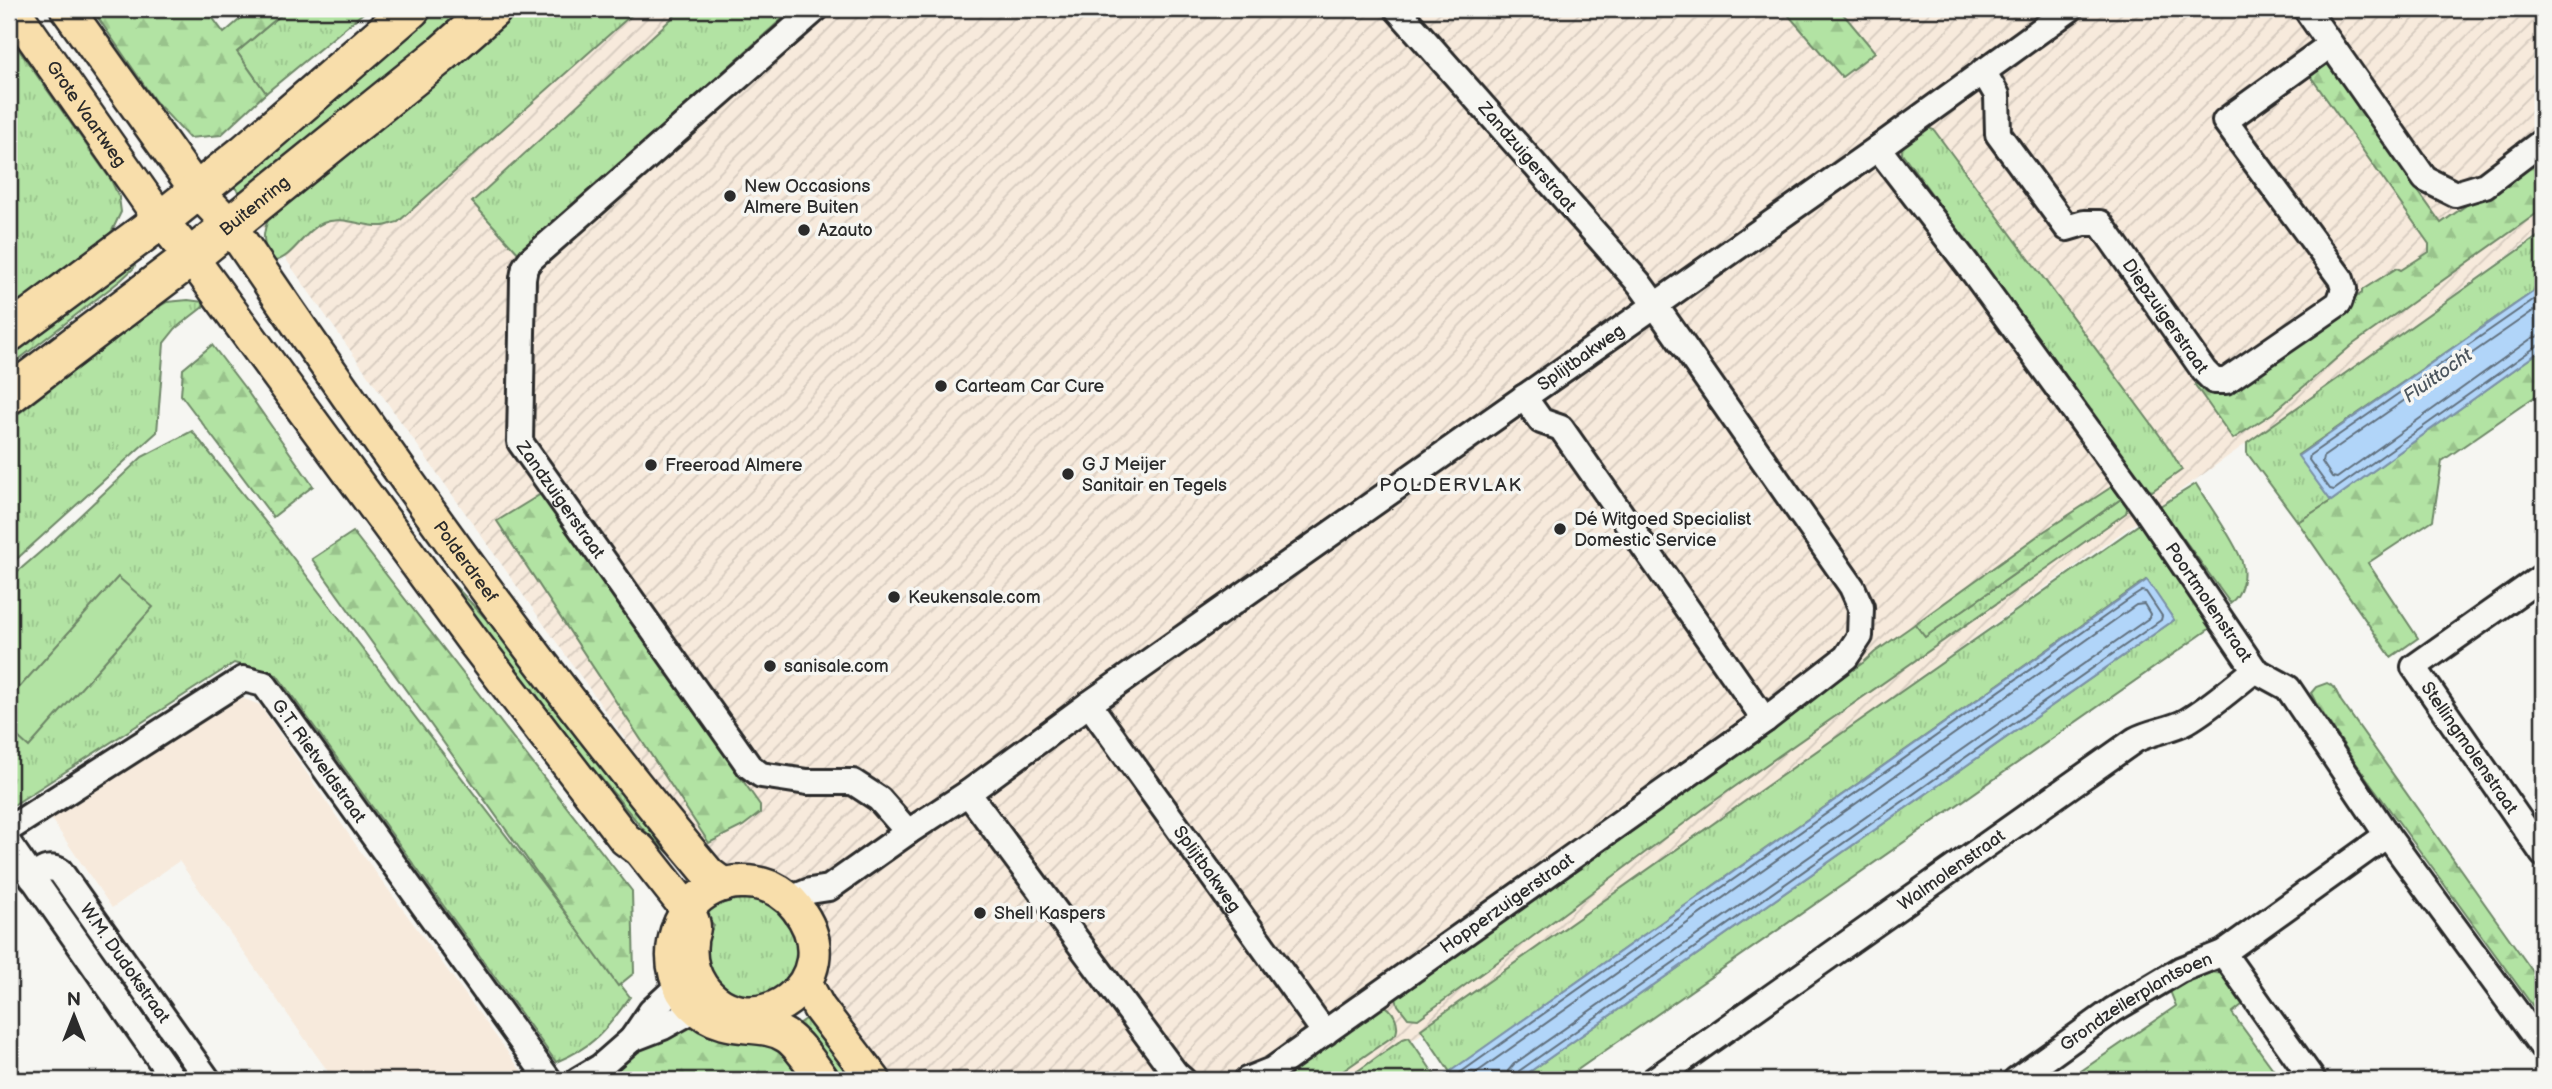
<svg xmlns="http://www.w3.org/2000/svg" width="2552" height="1089" font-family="'Balsamiq Sans',sans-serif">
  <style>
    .built { fill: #f7eadc }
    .industrial { fill: url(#industrial-furrows) }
    .grass { fill: url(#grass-tufts); stroke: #6e8767; stroke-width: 2 }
    .forest { fill: url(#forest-firs); stroke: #6e8767; stroke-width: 2 }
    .garden { fill: #b2e3a3; stroke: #6e8767; stroke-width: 2 }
    .water { fill: #b1d5f9; stroke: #7b91a7; stroke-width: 2 }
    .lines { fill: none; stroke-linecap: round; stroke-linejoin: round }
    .shore { stroke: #616f7d; stroke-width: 2 }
    .minor-casing { stroke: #2b2b2b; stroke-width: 30 }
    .major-casing { stroke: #2b2b2b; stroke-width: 37 }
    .highway-casing { stroke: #2b2b2b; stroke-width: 42 }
    .minor { stroke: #f6f6f2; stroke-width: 24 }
    .major { stroke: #f8deab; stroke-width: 32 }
    .highway { stroke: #f8deab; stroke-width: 37 }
    .poi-dot { fill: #2b2b2b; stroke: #f6f6f2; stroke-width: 2.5 }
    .labels { text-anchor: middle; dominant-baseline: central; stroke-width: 7; stroke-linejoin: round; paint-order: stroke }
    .street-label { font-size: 18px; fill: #2b2b2b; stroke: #f6f6f2 }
    .poi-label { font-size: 18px; fill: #2b2b2b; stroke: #f6f6f2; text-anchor: start }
    .water-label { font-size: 19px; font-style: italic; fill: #4c565e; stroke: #f6f6f2 }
    .neighbourhood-label { font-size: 19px; letter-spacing: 2px; fill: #2b2b2b; stroke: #f6f6f2 }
  </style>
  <defs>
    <pattern id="industrial-furrows" width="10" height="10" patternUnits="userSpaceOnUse" patternTransform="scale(1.75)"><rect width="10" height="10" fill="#f7eadc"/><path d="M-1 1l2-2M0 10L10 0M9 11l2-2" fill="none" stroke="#d4c9bd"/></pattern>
    <pattern id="grass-tufts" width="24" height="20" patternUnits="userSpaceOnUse" patternTransform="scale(1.75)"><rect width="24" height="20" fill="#b2e3a3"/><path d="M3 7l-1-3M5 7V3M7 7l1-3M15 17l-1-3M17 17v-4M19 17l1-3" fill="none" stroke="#99c38c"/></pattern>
    <pattern id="forest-firs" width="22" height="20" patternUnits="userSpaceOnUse" patternTransform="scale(1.75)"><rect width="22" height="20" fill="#b2e3a3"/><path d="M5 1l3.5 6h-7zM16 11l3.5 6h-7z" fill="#99c38c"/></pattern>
  </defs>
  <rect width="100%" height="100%" fill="#f6f6f2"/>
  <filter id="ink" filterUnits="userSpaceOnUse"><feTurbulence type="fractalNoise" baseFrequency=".0143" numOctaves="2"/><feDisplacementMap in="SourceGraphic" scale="14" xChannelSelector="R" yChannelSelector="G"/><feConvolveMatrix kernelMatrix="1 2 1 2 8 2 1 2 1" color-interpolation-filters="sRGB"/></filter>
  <g filter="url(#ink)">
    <path class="built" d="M212,686L260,705L363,855L528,1080H334L179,861L112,908L36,797Z"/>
    <path class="industrial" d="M536,9H2543V231L1357,1080H866L261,224Z"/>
    <path class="grass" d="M288,9H368L266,93L237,52Z
      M439,9H472L244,195L235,188L236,182Z
      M513,9H638L398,222C393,223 387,226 382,226C363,227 342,215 323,223C303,231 294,258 272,262C259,242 263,226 275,207L402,104Z
      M682,9H793L519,254L472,202Z
      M9,36L111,180L119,197L121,212L110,235L9,314Z
      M1922,126L1934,130L2169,448L2182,470L2152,491L2145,488L1902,153L1901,140Z
      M2543,233V285L2298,455L2331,501L2298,522L2247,453V443Z
      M138,255L134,268L121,280L9,367V345Z
      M188,300L204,302L203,307L176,328L164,343L157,432L9,566V421L153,310L167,302Z
      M192,431L267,524L630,997C605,1031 596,1045 556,1062L277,675L234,663L9,808V579L53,541L142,457Z
      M2196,484C2208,504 2236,542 2242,562C2246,576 2242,595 2230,603L2160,506Z
      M2125,496L2129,501L2126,513L1710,804L1528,940L1418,1019L1408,1018L1398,1005L1395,995L1864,662L1875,652L1915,624L1925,637Z
      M2141,523L2215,625L1563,1080H1518L2174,620L2146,580L1450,1072L1421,1029Z
      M442,572L534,670L674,858L643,829L585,759L441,573Z
      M743,897C814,904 816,1003 742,995C726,993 716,985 711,971C704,952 701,943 714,926L701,914L721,901Z
      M1382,1004C1393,1009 1400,1022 1396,1034L1330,1080H1270Z
      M811,1015L860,1080H839L792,1028Z
      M1409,1037L1438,1080H1345L1403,1039Z"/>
    <path class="forest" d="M92,9H206L224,33L252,9H288L237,52L266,93L221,135L189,138L155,101Z
      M1783,9H1839L1875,52L1842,77Z
      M2323,58L2441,223L2543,151V209L2352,345L2273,413L2233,439L2195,385L2203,379L2231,385L2362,293V290L2397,268L2401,270L2429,252V244L2306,70Z
      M212,345L247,391L313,486L273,517L181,395L183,369Z
      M2543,349V391L2442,461L2433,520L2368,563L2418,638L2391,657L2298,522L2331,501Z
      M2116,484L2125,496L1925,637L1915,624L2043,532Z
      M541,494L760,805V813L743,826L709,843L497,521Z
      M353,532L632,891L634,973L618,986L312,559Z
      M2327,683L2334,687L2341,701L2543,986V1020L2360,769L2316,703L2311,693L2316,687Z
      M2202,972L2222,973L2247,1001L2232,1013L2281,1080H2068L2176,1006L2170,991Z
      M689,1025L774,1042L807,1080H597L640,1048Z"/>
    <path class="garden" d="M118,577L153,607L29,747L9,729V699Z"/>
    <path class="water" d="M2543,285V349L2331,501L2298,456Z
      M2147,580L2174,620L1518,1080H1438Z"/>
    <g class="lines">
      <path class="shore" d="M2543,293L2310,455L2309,460L2330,489L2334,490L2537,346L2543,344
        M2543,304L2323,457L2322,462L2332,477L2337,478L2532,338L2543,335
        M1450,1080L2131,598L2142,591L2146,592L2162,616L2161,620L1519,1071L1515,1080
        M1466,1080L2136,605L2144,604L2150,614L2149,618L1514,1064L1508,1071L1507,1080"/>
      <g class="minor-casing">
        <g id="minor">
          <path id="s1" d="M816,9L531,259L525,267L523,278L520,442L749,766L761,775L807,782H853L879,799L908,832"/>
          <path d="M2306,9L2425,179L2455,194L2485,185L2543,141"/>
          <path id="s2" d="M1983,71L1997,95L1998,134L2067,228L2084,223H2100L2204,371L2214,381H2226L2339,303L2344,289L2341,279L2225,121L2330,45"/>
          <path id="s3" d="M1878,148L1974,273L2145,508L2255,670L2288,688L2387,835L2543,1048"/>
          <path d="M1524,397L1541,421L1561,428L1765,720"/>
          <path id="s4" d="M2543,576L2414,667L2543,854"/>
          <path id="s5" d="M1089,704L1325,1033"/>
          <path d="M968,793L1175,1073L1183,1080"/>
          <path id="s6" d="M9,829L243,679L264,684L549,1080"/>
          <path d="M9,844L174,1080"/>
          <path id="s7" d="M32,878C42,870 48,865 60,871L208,1080"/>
          <path id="s8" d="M790,899L810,891L829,888L908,832L968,793L1089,704L1878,148L2070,9"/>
          <path d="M2223,953L2313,1080"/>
          <path d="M632,1039L663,1027L697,1008"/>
          <path d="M578,1080L600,1067L632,1039L651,1011L679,985"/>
          <path id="s9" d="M1247,1080L1272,1070L1765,720L1846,657L1860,636L1861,607L1852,587L1655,305L1639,283L1397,9"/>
          <path id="s10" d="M1654,1080L2135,740C2152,731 2171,730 2187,721C2211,707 2233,687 2255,670"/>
          <path id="s11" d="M2016,1080L2113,1010L2180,970L2223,953L2387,835"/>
        </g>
      </g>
      <g class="major-casing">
        <g id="major">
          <path id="s12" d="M13,9L161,220L191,257L473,641L625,839L640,850L682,903C686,910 694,919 694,927C694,931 691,937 691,942C689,958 693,974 702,987C750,1052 854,981 797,908C783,890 763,881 741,882C722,882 701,892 690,907C658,948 672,1008 724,1023C744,1029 767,1024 786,1036C798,1043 814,1068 823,1080"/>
          <path id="s13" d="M67,9L197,191L229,224C381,447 536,668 709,874L724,885"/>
          <path d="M806,984L819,1008L874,1080"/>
        </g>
      </g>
      <g class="highway-casing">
        <g id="highway">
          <path d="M9,333L161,220L245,153L411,9"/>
          <path id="s14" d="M9,395L191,257L442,54L493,9"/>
        </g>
      </g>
      <use href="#minor" class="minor"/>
      <use href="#major" class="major"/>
      <use href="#highway" class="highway"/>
    </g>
  </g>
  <g class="poi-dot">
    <circle cx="730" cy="196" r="7"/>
    <circle cx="804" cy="230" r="7"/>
    <circle cx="941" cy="386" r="7"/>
    <circle cx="651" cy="465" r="7"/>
    <circle cx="1068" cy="474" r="7"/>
    <circle cx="1560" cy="529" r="7"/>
    <circle cx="894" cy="597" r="7"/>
    <circle cx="770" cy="666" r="7"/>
    <circle cx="980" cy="913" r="7"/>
  </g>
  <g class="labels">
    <g class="street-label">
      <text stroke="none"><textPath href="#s12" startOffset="128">Grote Vaartweg</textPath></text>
      <text transform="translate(1527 157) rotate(49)">Zandzuigerstraat</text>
      <text stroke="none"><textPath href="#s14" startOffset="310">Buitenring</textPath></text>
      <text stroke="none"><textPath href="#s2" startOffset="331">Diepzuigerstraat</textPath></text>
      <text stroke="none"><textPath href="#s8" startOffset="961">Splijtbakweg</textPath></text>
      <text stroke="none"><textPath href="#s1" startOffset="635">Zandzuigerstraat</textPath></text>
      <text stroke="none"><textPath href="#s13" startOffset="682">Polderdreef</textPath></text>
      <text stroke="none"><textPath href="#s3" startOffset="562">Poortmolenstraat</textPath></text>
      <text stroke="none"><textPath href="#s4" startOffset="256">Stellingmolenstraat</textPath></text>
      <text stroke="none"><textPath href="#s6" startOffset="394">G.T. Rietveldstraat</textPath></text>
      <text stroke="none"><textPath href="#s5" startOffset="203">Splijtbakweg</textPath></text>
      <text stroke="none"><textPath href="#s10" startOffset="364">Walmolenstraat</textPath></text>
      <text stroke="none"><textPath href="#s9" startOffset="315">Hopperzuigerstraat</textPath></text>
      <text stroke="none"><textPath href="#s7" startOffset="144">W.M. Dudokstraat</textPath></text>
      <text stroke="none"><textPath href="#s11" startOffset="144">Grondzeilerplantsoen</textPath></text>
    </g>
    <g class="poi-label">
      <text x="744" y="186">New Occasions<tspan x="744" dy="21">Almere Buiten</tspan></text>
      <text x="818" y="230">Azauto</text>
      <text x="955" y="386">Carteam Car Cure</text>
      <text x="1082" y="464">G J Meijer<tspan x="1082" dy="21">Sanitair en Tegels</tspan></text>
      <text x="665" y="465">Freeroad Almere</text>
      <text x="1574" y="519">Dé Witgoed Specialist<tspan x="1574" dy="21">Domestic Service</tspan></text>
      <text x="908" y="597">Keukensale.com</text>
      <text x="784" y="666">sanisale.com</text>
      <text x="994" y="913">Shell Kaspers</text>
    </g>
    <g class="water-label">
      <text transform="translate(2438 376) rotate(-35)">Fluittocht</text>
    </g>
    <g class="neighbourhood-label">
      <text x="1451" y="485">POLDERVLAK</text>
    </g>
  </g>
  <rect width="2552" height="1089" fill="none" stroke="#f6f6f2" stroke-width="35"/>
  <rect x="18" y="18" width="2517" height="1054" fill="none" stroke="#2b2b2b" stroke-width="2.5" filter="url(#ink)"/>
  <g transform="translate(74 1016)" stroke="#f6f6f2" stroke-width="5" paint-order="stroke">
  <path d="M0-5L12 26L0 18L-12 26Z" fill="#2b2b2b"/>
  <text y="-10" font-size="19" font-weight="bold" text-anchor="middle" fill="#2b2b2b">N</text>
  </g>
</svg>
